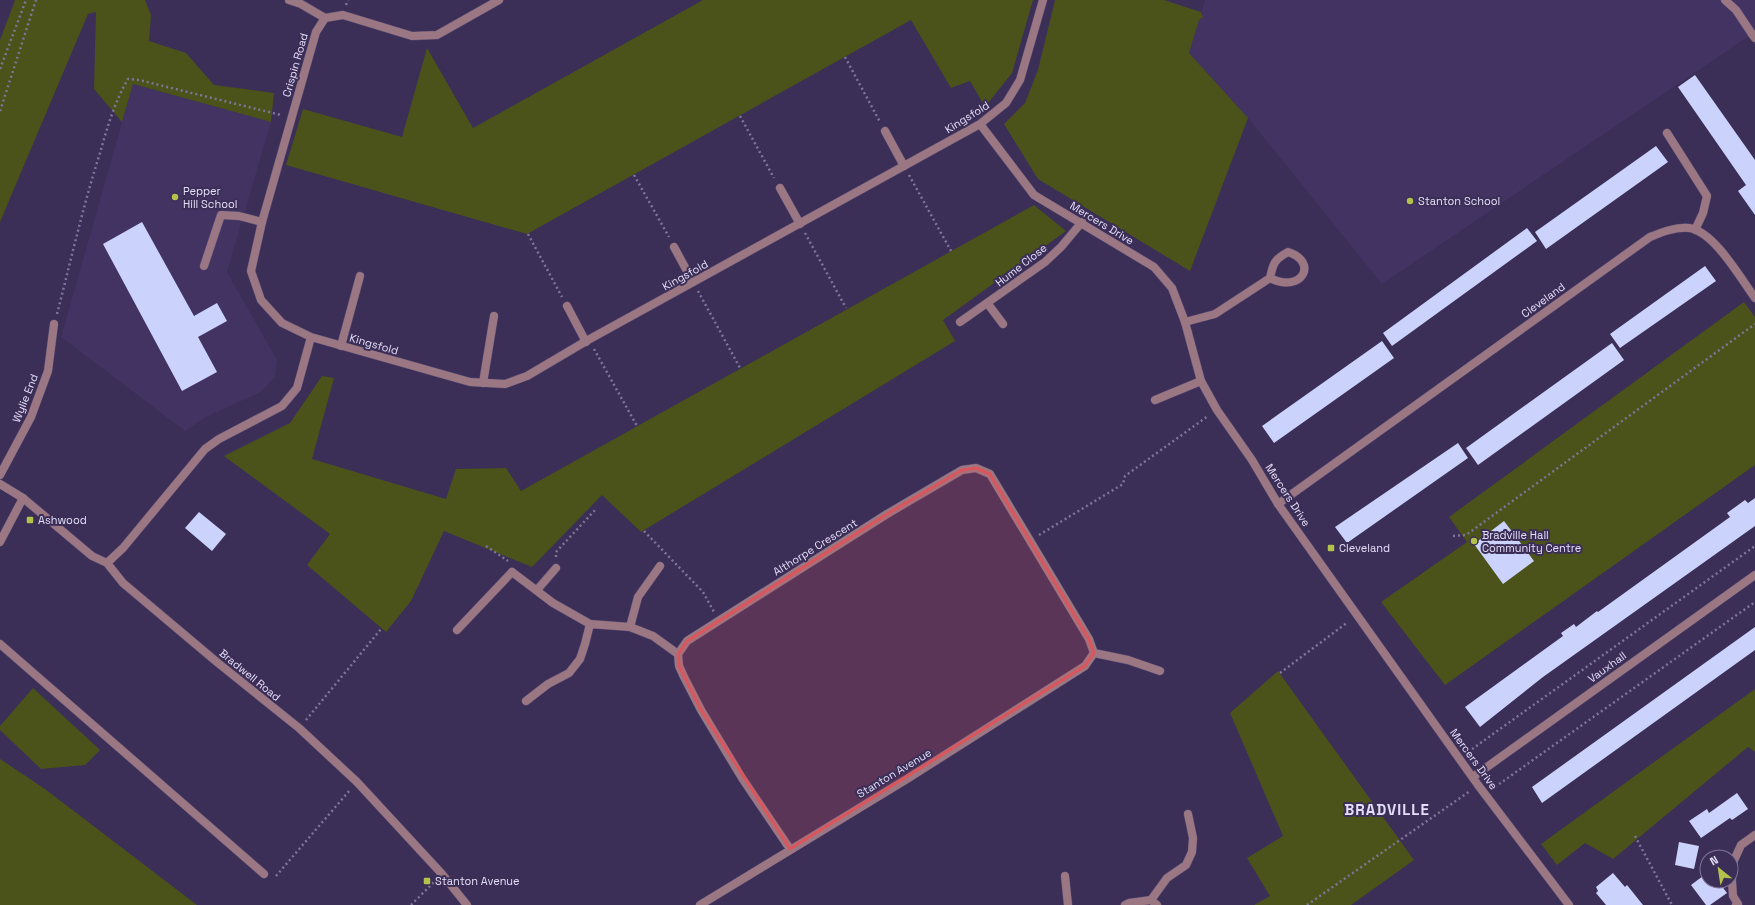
<svg xmlns="http://www.w3.org/2000/svg" width="1755" height="905" font-family="'Space Grotesk',sans-serif">
  <style>
    .built { fill: #423363 }
    .green { fill: #4b531a }
    .building { fill: #cbd3fc }
    .lines { fill: none; stroke-linecap: round; stroke-linejoin: round }
    .service-casing { stroke: #564a71; stroke-width: 9 }
    .minor-casing { stroke: #564a71; stroke-width: 9 }
    .tertiary-casing { stroke: #564a71; stroke-width: 9 }
    .path { stroke: #7f7598; stroke-width: 2.5; stroke-dasharray: 2 3; stroke-linecap: butt }
    .service { stroke: #9b7783; stroke-width: 8 }
    .minor { stroke: #9b7783; stroke-width: 8 }
    .tertiary { stroke: #9b7783; stroke-width: 8 }
    .marked { fill: #da565c; fill-opacity: 0.2; stroke: #da565c; stroke-width: 3; stroke-linejoin: round }
    .poi-dot { fill: #b3c24b; stroke: #3b2e57; stroke-width: 1.5 }
    .labels { text-anchor: middle; dominant-baseline: central; stroke-width: 4; stroke-linejoin: round; paint-order: stroke }
    .street-label { font-size: 11px; fill: #e4def8; stroke: #3b2e57 }
    .poi-label { font-size: 11px; fill: #e4def8; stroke: #3b2e57; text-anchor: start }
    .district-label { font-size: 15px; font-weight: bold; letter-spacing: 1px; fill: #e4def8; stroke: #3b2e57 }
  </style>
  <rect width="100%" height="100%" fill="#3b2e57"/>
  <path class="built" d="M1205,0H1755V32L1382,284L1248,118L1189,53Z
    M133,84L271,122L227,272L277,360L275,377L261,392L206,417L185,431L61,337Z"/>
  <path class="green" d="M15,0H145L151,15L149,41L186,53L214,85L274,93L271,122L133,84L122,122L94,89L96,12L88,14L0,222V40Z
    M703,0H1033L1012,73L985,107L970,81L951,88L911,20L527,234L286,165L303,109L402,137L427,48L473,128Z
    M1055,0H1164L1201,12V15L1204,16L1199,20L1189,53L1248,118L1190,271L1038,179L1004,124L1025,103L1038,70Z
    M1034,205L1066,231L943,320L955,341L641,532L602,495L532,567L444,531L411,601L386,632L307,565L330,534L224,456L290,423L322,376L334,378L312,459L446,499L456,469L506,468L521,491Z
    M1744,302L1755,317V465L1445,685L1381,602L1467,542L1449,517Z
    M1278,671L1414,860L1351,905H1254L1270,896L1247,858L1283,836L1230,713Z
    M33,688L100,750L85,765L41,769L0,730V726Z
    M1755,689V752L1748,747L1613,859L1585,843L1557,865L1541,844Z
    M0,759L45,789L197,905H0Z"/>
  <path class="building" d="M1695,75L1755,160V215L1738,191L1746,185L1678,87Z
    M1656,146L1668,162L1546,249L1535,232Z
    M142,222L194,316L217,303L227,321L198,337L217,372L182,391L103,244Z
    M1527,228L1537,241L1392,346L1383,333Z
    M1705,266L1716,281L1620,348L1610,334Z
    M1382,341L1394,358L1274,443L1262,426Z
    M1612,343L1624,360L1478,465L1466,448Z
    M1458,443L1468,458L1347,543L1335,527Z
    M1755,498V526L1543,677L1480,727L1465,707L1563,636L1561,633L1574,624L1576,627L1597,611L1598,612L1730,517L1727,513L1745,500L1748,503Z
    M199,512L226,534L212,551L185,528Z
    M1504,521L1534,561L1503,584L1474,544Z
    M1755,627V650L1542,803L1532,787Z
    M1737,793L1748,809L1732,820L1730,818L1701,838L1689,821L1707,809L1709,813Z
    M1679,842L1699,846L1694,869L1675,865Z
    M1613,873L1625,887L1627,885L1643,905H1606L1596,893L1598,891L1596,887Z
    M1707,873V881H1718L1727,893L1710,905H1706L1691,885Z"/>
  <g class="lines">
    <g class="service-casing">
      <path id="service" d="M289,0L301,4L325,18
        M1725,0L1736,10L1752,34
        M885,131L904,166
        M780,188L800,224
        M674,247L693,282
        M204,266L221,215L239,216L262,222
        M567,306L586,342
        M341,346L360,276
        M483,383L494,316
        M0,542L23,498
        M630,627L638,597L660,566
        M457,630L512,572
        M0,644L264,874
        M1094,653L1128,660L1160,671"/>
    </g>
    <g class="minor-casing">
      <path id="minor" d="M1752,34L1755,38
        M1667,133L1707,196L1703,213L1695,230
        M988,304L1003,324
        M960,322L1045,262L1061,247L1082,222
        M1185,322L1215,314L1270,278C1273,263 1275,259 1288,252C1319,262 1302,294 1270,278
        M1155,400L1201,381
        M0,475L31,417L48,371L54,324
        M1278,504L1650,237C1662,232 1675,227 1689,228C1714,231 1741,279 1755,298
        M512,572L553,603L590,624L630,627L653,636L678,654
        M537,590L556,568
        M526,701L548,684L569,673L580,659L585,644L590,624
        M1473,777L1755,575
        M1065,876L1068,905
        M1151,900L1167,878L1186,865L1192,852L1193,838L1188,814
        M700,905L907,779L1085,666L1094,653L1089,639L990,474L976,468L962,470L887,514L687,641L678,654L679,666L684,677L701,710L742,778L790,849
        M1125,905L1129,903L1151,900L1157,905
        M1736,905L1738,904L1733,896L1731,867L1741,845L1755,835"/>
    </g>
    <g class="tertiary-casing">
      <path id="tertiary" d="M499,0L437,35L412,36L343,15L325,18L316,32L262,222L251,271L261,300L282,323L311,337L470,382L505,384L527,376L588,340L980,124L1006,103L1020,80L1043,0
        M980,124L1034,195L1154,267L1172,288L1185,322L1201,381L1217,410L1252,460L1278,504L1478,785L1569,905
        M0,484L23,498L92,556L107,563L123,583L218,663L299,728L357,782L442,874L467,905
        M107,563L123,548L205,449L219,439L282,406L297,388L311,337"/>
    </g>
    <path class="path" d="M346,5L348,0
      M845,57L880,122
      M0,69L26,0
      M0,111L36,0
      M740,116L774,178
      M634,175L669,237
      M909,175L951,251
      M805,233L846,308
      M528,234L562,297
      M698,291L740,368
      M57,314C71,260 83,206 100,153C107,128 115,101 128,79L139,80L281,115
      M594,349L637,426
      M644,531L703,592L714,612
      M1039,535L1123,484L1125,476L1208,416
      M1453,536L1466,535L1755,324
      M486,546L508,561
      M556,557V552L596,509
      M1280,673L1348,622
      M306,720L381,629
      M1468,752L1755,546
      M1495,787L1755,602
      M1635,836L1672,905
      M276,876L350,790
      M411,905L435,881
      M1307,905L1470,791"/>
    <use href="#service" class="service"/>
    <use href="#minor" class="minor"/>
    <use href="#tertiary" class="tertiary"/>
  </g>
  <path class="marked" d="M976,468L990,474L1089,639L1094,653L1085,666L790,849L701,710L679,666L678,654L687,641L887,514L962,470Z"/>
  <g class="poi-dot">
    <circle cx="175" cy="197" r="4"/>
    <circle cx="1410" cy="201" r="4"/>
    <rect x="26" y="516" width="8" height="8" rx="2"/>
    <circle cx="1474" cy="541" r="4"/>
    <rect x="1327" y="544" width="8" height="8" rx="2"/>
    <rect x="423" y="877" width="8" height="8" rx="2"/>
  </g>
  <g class="labels">
    <g class="street-label">
      <text transform="translate(295 65) rotate(-74)">Crispin Road</text>
      <text transform="translate(967 117) rotate(-32)">Kingsfold</text>
      <text transform="translate(1102 223) rotate(31)">Mercers Drive</text>
      <text transform="translate(1021 265) rotate(-38)">Hume Close</text>
      <text transform="translate(685 275) rotate(-29)">Kingsfold</text>
      <text transform="translate(1543 300) rotate(-36)">Cleveland</text>
      <text transform="translate(374 344) rotate(16)">Kingsfold</text>
      <text transform="translate(25 398) rotate(-68)">Wylie End</text>
      <text transform="translate(1288 495) rotate(57)">Mercers Drive</text>
      <text transform="translate(815 547) rotate(-32)">Althorpe Crescent</text>
      <text transform="translate(1607 667) rotate(-36)">Vauxhall</text>
      <text transform="translate(250 675) rotate(39)">Bradwell Road</text>
      <text transform="translate(1474 759) rotate(54)">Mercers Drive</text>
      <text transform="translate(894 773) rotate(-31)">Stanton Avenue</text>
    </g>
    <g class="poi-label">
      <text x="183" y="191">Pepper<tspan x="183" dy="13">Hill School</tspan></text>
      <text x="1418" y="201">Stanton School</text>
      <text x="38" y="520">Ashwood</text>
      <text x="1482" y="535">Bradville Hall<tspan x="1482" dy="13">Community Centre</tspan></text>
      <text x="1339" y="548">Cleveland</text>
      <text x="435" y="881">Stanton Avenue</text>
    </g>
    <g class="district-label">
      <text x="1387" y="809">BRADVILLE</text>
    </g>
  </g>
  <g transform="translate(1719 869) rotate(330)"><circle r="19" fill="#3b2e57" stroke="#7f7497"/>
  <path d="M0-3L7 15L0 10L-7 15Z" fill="#b3c24b"/>
  <text y="-6" font-size="11" font-weight="bold" text-anchor="middle" fill="#e4def8">N</text>
  </g>
</svg>
